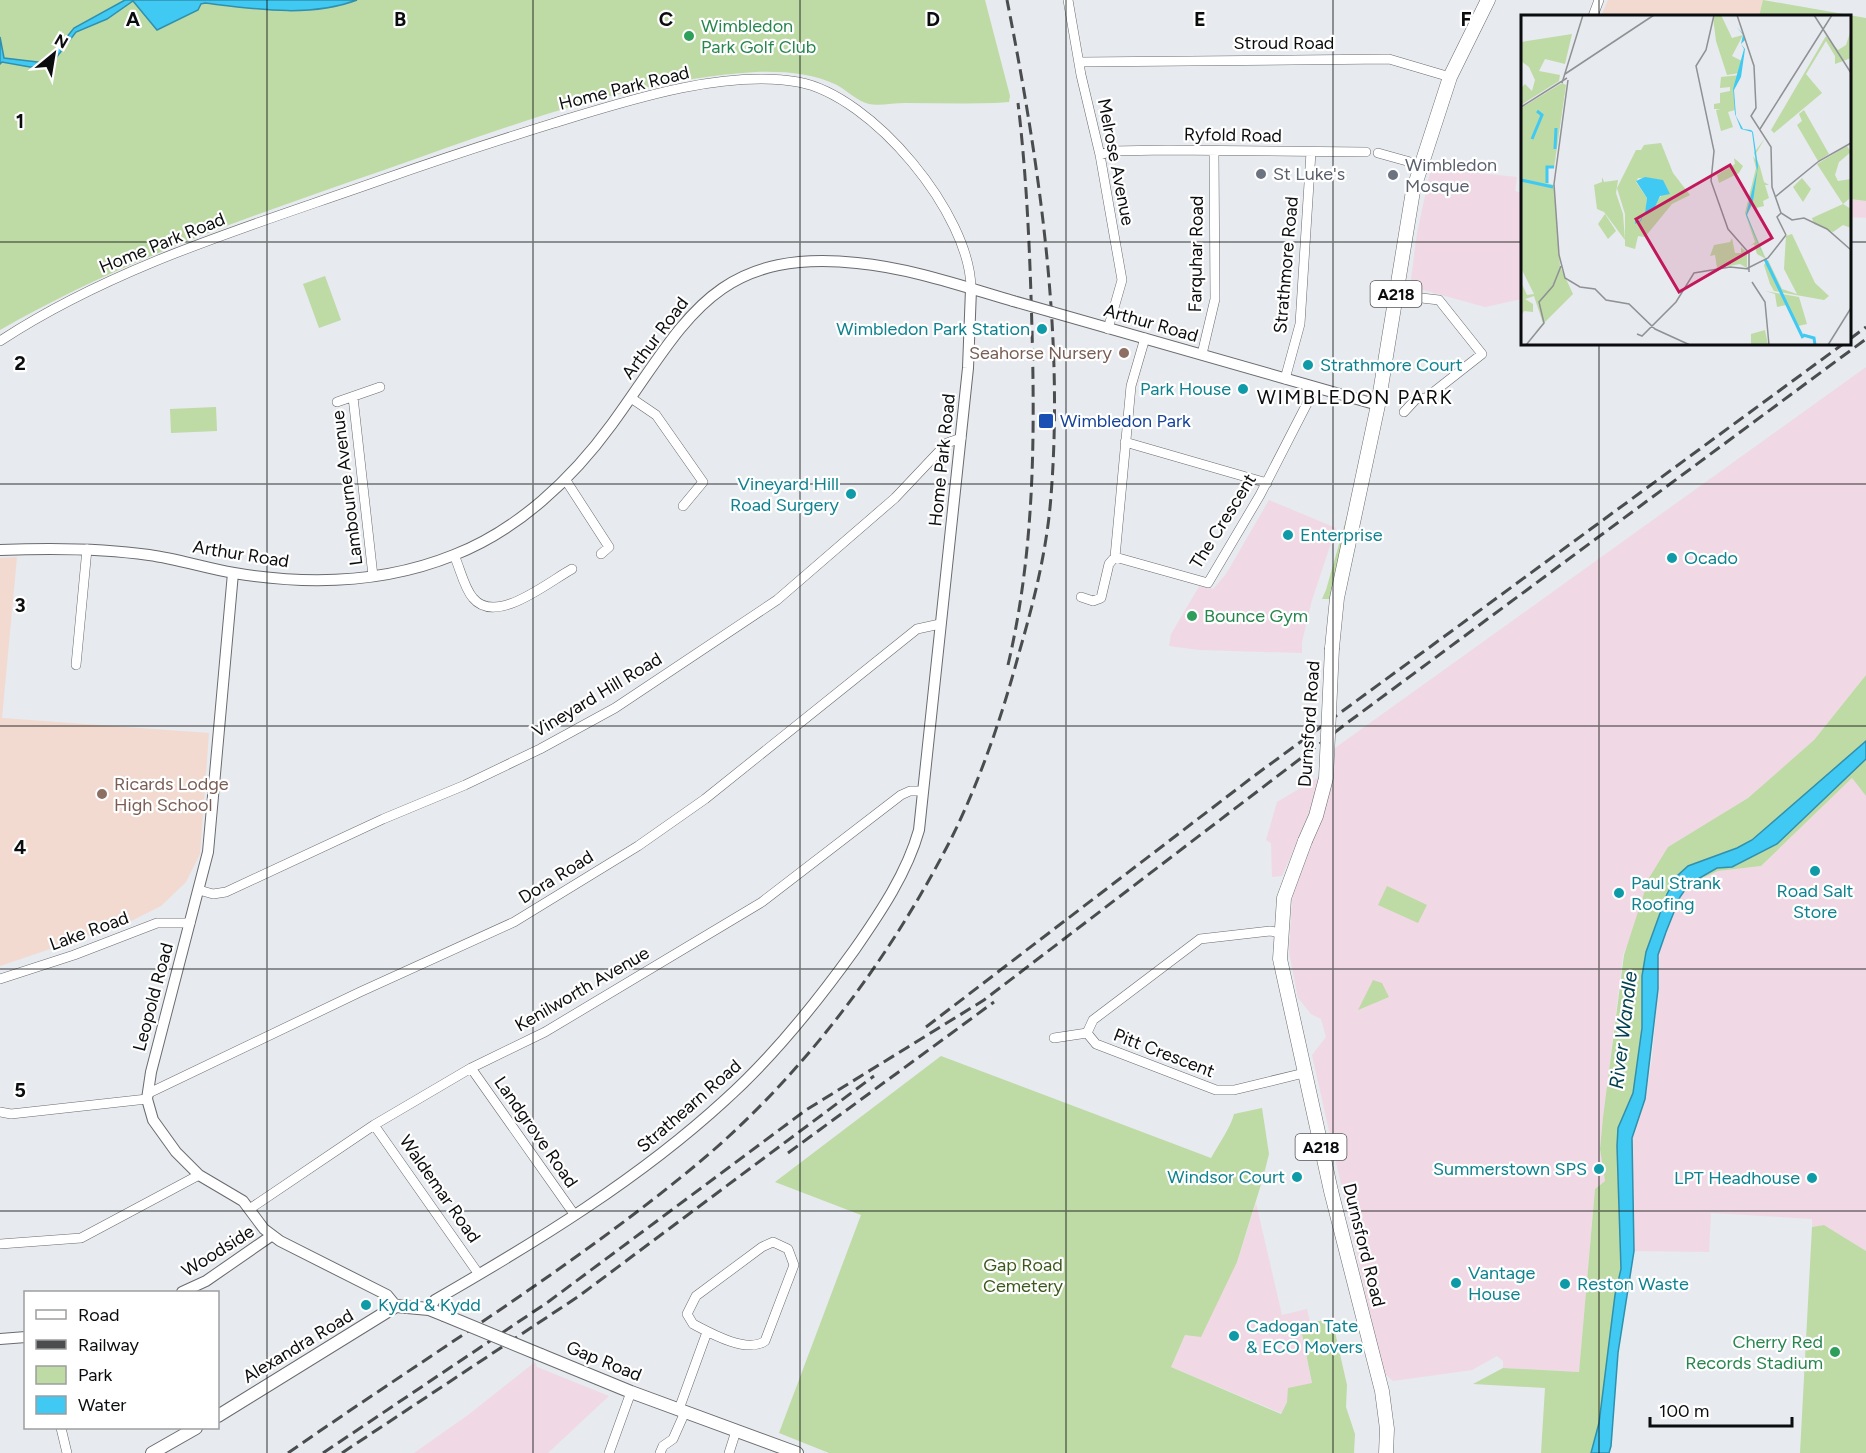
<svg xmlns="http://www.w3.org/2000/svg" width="1866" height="1453" font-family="Figtree,sans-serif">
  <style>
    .industrial { fill: #f0d9e4 }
    .education { fill: #f2dad0 }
    .green { fill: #bedaa5 }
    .water { fill: #40c9f2; stroke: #3090ad; stroke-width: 1.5 }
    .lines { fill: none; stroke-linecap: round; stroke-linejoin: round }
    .minor-casing { stroke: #696b6e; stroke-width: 10 }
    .tertiary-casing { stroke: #696b6e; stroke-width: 12 }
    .secondary-casing { stroke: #696b6e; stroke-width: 14 }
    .primary-casing { stroke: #696b6e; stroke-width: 15 }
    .minor { stroke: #fff; stroke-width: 9 }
    .tertiary { stroke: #fff; stroke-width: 10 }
    .secondary { stroke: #fff; stroke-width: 12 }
    .primary { stroke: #fff; stroke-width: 14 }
    .rail { stroke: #4a4c4e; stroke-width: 3; stroke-dasharray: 12 6; stroke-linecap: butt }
    .tertiary-bridge-casing { stroke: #696b6e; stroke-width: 12; stroke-linecap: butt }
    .secondary-bridge-casing { stroke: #696b6e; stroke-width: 14; stroke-linecap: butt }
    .primary-bridge-casing { stroke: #696b6e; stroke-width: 15; stroke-linecap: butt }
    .tertiary-bridge { stroke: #fff; stroke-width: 10 }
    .secondary-bridge { stroke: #fff; stroke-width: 12 }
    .primary-bridge { stroke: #fff; stroke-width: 14 }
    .grid { fill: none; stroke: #0b0c0d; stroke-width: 1.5; stroke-opacity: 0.55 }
    .leisure-dot { fill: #2e9e5b; stroke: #fff; stroke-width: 2 }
    .worship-dot { fill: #6b7280; stroke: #fff; stroke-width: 2 }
    .culture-dot { fill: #0f9aa8; stroke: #fff; stroke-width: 2 }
    .education-dot { fill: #8d6e63; stroke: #fff; stroke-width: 2 }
    .transit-dot { fill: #1a4fb4; stroke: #fff; stroke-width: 2 }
    .labels { text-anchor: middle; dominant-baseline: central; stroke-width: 4.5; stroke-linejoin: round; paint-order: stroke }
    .shield { fill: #fff; stroke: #545556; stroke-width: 1.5 }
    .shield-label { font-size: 16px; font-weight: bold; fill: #0b0c0d }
    .leisure-label { font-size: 18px; fill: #27864d; stroke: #fff; text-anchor: start }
    .street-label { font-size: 18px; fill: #0b0c0d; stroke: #fff }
    .worship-label { font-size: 18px; fill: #5b616d; stroke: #fff; text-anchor: start }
    .culture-label { font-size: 18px; fill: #0d838f; stroke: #fff; text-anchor: start }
    .education-label { font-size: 18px; fill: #785e54; stroke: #fff; text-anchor: end }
    .transit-label { font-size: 18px; fill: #164399; stroke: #fff; text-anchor: start }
    .park-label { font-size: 18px; fill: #3b581a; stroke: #fff }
    .neighbourhood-label { font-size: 20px; letter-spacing: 1.5px; fill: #0b0c0d; stroke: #fff }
    .water-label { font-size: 20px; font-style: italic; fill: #003f4f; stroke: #fff }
    .inset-river { fill: none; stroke: #40c9f2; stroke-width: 3 }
    .inset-road { fill: none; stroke: #8f9194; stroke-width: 1.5 }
    .view { fill: #c2185b; fill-opacity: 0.15; stroke: #c2185b; stroke-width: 3 }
    .inset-edge { fill: none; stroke: #0b0c0d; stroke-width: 3 }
    .grid-label { font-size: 20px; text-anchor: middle; font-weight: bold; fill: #0b0c0d; stroke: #fff; stroke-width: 4.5; stroke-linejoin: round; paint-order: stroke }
  </style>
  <rect width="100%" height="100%" fill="#e7eaee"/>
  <path class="industrial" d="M1431,168L1517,177L1515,191L1522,193V299L1485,307L1416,288L1411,279L1417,233Z
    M1850,199L1866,201V218L1850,217Z
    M1866,367V675L1814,740L1748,798L1668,847L1623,955L1603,1117L1600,1149L1605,1181L1595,1189L1579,1372L1503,1368V1361L1497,1356L1472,1370L1393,1381L1385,1374L1381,1362L1312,1055L1326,1037L1321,1019L1311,1014L1298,998L1289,952L1292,900L1296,881L1333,784L1335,748Z
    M1269,500L1336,528L1312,600L1302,642V653L1199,650L1169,646L1171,634L1200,585L1213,589L1226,574Z
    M1319,777L1309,815L1282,876L1272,877L1271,843L1266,840L1277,802Z
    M1852,778L1866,796V1251L1824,1225L1812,1227V1219L1711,1213L1709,1252L1634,1251L1632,1138L1645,1099L1652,1058L1658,989V955L1680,897L1689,884L1718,871L1761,866Z
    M1256,1203L1282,1315L1307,1309L1310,1322L1300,1325L1312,1384L1305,1385L1287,1402L1281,1413L1171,1367L1185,1335L1237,1262Z
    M535,1362L537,1367L609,1396L548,1453H414L468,1415Z"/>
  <path class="education" d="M1608,0H1763L1759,16H1601Z
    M17,557L2,718L209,733L200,854L186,882L161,906L127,923L0,966V558Z"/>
  <path class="green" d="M0,0H132L157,30L205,3L357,0H985L1010,96L1009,102L995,103C965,104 935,103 905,103C894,103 879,106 869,104C859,102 846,90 837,85C812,73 783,71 755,72C628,80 503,128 384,170C251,216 122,260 0,330Z
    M1763,0L1866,18V201L1850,199V16H1759Z
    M325,276L341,320L319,328L303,284Z
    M216,407L217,431L171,433L170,409Z
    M1347,516L1331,599H1322L1326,590Z
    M1866,675V796L1852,778L1761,866L1718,871L1689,884L1680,897L1666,932L1658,955V989L1645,1099L1632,1138L1634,1251L1618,1353L1611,1446L1609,1453H1541L1545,1388L1473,1384L1503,1368L1579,1372L1595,1189L1605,1181L1600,1149L1603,1117L1624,955L1649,878L1668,847L1748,798L1814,740Z
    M1387,886L1427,905L1418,923L1378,905Z
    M1373,980L1382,983L1389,997L1358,1010Z
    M941,1056L1211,1158C1218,1145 1231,1127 1234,1114L1262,1108L1269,1154L1263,1178L1237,1262L1201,1337L1185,1335L1171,1367L1281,1414L1287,1402L1288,1388L1312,1383L1300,1324L1332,1319L1347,1385L1346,1407L1355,1434L1354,1453H829L779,1433L861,1215L775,1182Z
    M1824,1225L1866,1251V1453H1800L1812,1227Z"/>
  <path class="water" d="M125,0H357C310,18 254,9 205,3L201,4L198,10L157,30L133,1L107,19L76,32L49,67H30L2,62L0,64V37L4,58L46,63L74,28Z
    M1866,741V759L1777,844L1732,867L1717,868L1689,884L1680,897L1666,932L1658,955V989L1645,1099L1632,1138L1634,1251L1618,1353L1611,1446L1609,1453H1591L1599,1423L1615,1295L1621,1269L1617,1146L1618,1128L1633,1093L1642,1028V976L1646,952L1667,894L1677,876L1688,866L1737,848L1752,840Z"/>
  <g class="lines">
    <g class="minor-casing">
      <path id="minor" d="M1068,0L1081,75L1100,155L1122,280L1108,329
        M1593,16L1599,0
        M1080,62L1389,59L1450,77
        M1378,153L1421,165
        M1100,155L1112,151L1167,150L1366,152
        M1395,295L1439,300L1482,354L1426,398L1416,399L1404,412
        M1145,338L1131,386L1115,557L1208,583L1260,495L1315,388
        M0,341C116,265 251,226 381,180C438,160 496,141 554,123C626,101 723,69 798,82C872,95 971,215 971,289
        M1202,354L1215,299L1214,152
        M1285,379L1300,324L1311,152
        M353,397L373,576
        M631,398L656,415L703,482L683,506
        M337,402L380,387
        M1125,442L1267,483
        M565,479L609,547L601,554
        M454,555C460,568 464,588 473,598C496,626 548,582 572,569
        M1081,597L1093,601L1101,598L1109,564L1115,557
        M76,665L87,549
        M199,890L213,894L226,892L383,819L465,785L540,749L615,708L777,600L895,498L947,443L961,438
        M1280,933L1270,931L1200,939L1093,1020L1087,1033L1096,1044L1216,1090H1234L1304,1073
        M0,979L74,955L157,923H190
        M1054,1038L1087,1033
        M471,1068L574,1214
        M149,1093L360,992L514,922L638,846L705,799L917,629L940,624
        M0,1112L11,1114L147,1099
        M374,1125L478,1273
        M251,1208L374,1125L471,1068L545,1032L762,902L901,795L910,791H922
        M773,1242L788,1249L794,1265L765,1341C747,1354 710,1333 693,1324L687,1314L696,1296L762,1247Z
        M0,1244L81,1238L199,1175
        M679,1409L707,1332
        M61,1428L67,1453
        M609,1453L631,1392
        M660,1453L663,1446L673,1439L685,1412
        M729,1453L736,1431"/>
    </g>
    <g class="tertiary-casing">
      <path id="tertiary" d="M1052,312L1378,405
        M0,550C50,548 100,548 149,555C178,559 205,568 234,573C307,585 385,583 454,555C518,530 572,479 612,424C685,324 711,248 857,263C910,268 962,286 1013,301
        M233,573L208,852L151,1072L147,1099L153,1120L176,1152L199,1175L243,1201L264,1229L280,1241L387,1295L396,1306
        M182,1292L206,1281L271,1236
        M429,1309L435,1300C536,1242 639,1179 725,1100C773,1057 817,1002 855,949C880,913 907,873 919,830L968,368L971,289
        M0,1339L26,1337"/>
    </g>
    <g class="secondary-casing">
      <path id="secondary" d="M541,1355L631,1392L797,1453
        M218,1416L396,1306L429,1309L444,1315
        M152,1453L196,1428"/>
    </g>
    <g class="primary-casing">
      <path id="primary" d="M1332,648L1337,598L1378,405L1413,191L1450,77L1488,0
        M1305,841L1284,898L1280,959L1331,1191L1382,1391L1387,1429L1386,1453"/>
    </g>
    <use href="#minor" class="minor"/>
    <use href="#tertiary" class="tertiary"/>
    <use href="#secondary" class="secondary"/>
    <use href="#primary" class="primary"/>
    <path class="rail" d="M1850,339L1866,327
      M1008,665C1034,554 1035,443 1032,330C1030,255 1027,179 1018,103
      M926,1027L1254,776L1843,344
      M788,1153L994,1002
      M288,1453C424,1358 568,1271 696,1165C802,1077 890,959 952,837C981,778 1002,716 1019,653C1034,601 1047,550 1051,496C1064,331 1039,162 1007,0
      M323,1453L548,1302L806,1110L984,1000L1347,723L1866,339
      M342,1453L579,1296L874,1076"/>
    <g class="tertiary-bridge-casing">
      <path id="tertiary-bridge" d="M1013,301L1052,312"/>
    </g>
    <g class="secondary-bridge-casing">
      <path id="secondary-bridge" d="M444,1315L541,1355"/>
    </g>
    <g class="primary-bridge-casing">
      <path id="primary-bridge" d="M1305,841L1316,816L1326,778L1332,648"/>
    </g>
    <use href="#tertiary-bridge" class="tertiary-bridge"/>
    <use href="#secondary-bridge" class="secondary-bridge"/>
    <use href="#primary-bridge" class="primary-bridge"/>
  </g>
  <path class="grid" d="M267,0V1453M533,0V1453M800,0V1453M1066,0V1453M1333,0V1453M1599,0V16M0,242H1522M1850,242H1866M1599,344V1453M0,484H1866M0,726H1866M0,969H1866M0,1211H1866"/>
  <g class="leisure-dot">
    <circle cx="689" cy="36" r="6"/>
    <circle cx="1192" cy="616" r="6"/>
    <circle cx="1835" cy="1352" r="6"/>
  </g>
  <g class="worship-dot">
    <circle cx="1261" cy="174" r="6"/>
    <circle cx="1393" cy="175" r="6"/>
  </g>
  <g class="culture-dot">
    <circle cx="1042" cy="329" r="6"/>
    <circle cx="1308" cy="365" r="6"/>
    <circle cx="1243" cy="389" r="6"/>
    <circle cx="851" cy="494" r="6"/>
    <circle cx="1288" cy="535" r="6"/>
    <circle cx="1672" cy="558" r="6"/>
    <circle cx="1815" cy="871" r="6"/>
    <circle cx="1619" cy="893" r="6"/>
    <circle cx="1599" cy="1169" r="6"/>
    <circle cx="1297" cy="1177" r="6"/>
    <circle cx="1812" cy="1178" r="6"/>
    <circle cx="1456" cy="1283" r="6"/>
    <circle cx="1565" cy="1284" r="6"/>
    <circle cx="366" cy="1305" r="6"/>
    <circle cx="1234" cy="1336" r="6"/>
  </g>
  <g class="education-dot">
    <circle cx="1124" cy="353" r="6"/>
    <circle cx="102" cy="794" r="6"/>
  </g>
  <rect class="transit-dot" x="1038" y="413" width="16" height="16" rx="3"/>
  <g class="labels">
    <g class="shield">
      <rect x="1370.5" y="281" width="51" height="26" rx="4.5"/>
      <rect x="1295.5" y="1134" width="51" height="26" rx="4.5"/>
    </g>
    <g class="shield-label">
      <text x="1396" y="294">A218</text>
      <text x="1321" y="1147">A218</text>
    </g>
    <g class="leisure-label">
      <text x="701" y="26">Wimbledon<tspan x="701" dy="21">Park Golf Club</tspan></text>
      <text x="1204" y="616">Bounce Gym</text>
      <text x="1823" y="1342" text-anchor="end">Cherry Red<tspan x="1823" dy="21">Records Stadium</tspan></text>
    </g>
    <g class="street-label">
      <text x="1284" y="43">Stroud Road</text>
      <text transform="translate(624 88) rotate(-14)">Home Park Road</text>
      <text transform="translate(1233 135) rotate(1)">Ryfold Road</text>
      <text transform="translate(1116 162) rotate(79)">Melrose Avenue</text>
      <text transform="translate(162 243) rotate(-22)">Home Park Road</text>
      <text transform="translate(1196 254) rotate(-89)">Farquhar Road</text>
      <text transform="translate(1286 265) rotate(-85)">Strathmore Road</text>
      <text transform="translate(1151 323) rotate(16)">Arthur Road</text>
      <text transform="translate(655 338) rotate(-53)">Arthur Road</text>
      <text transform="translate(942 460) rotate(-84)">Home Park Road</text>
      <text transform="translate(347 488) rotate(-97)">Lambourne Avenue</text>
      <text transform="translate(1223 521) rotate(-58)">The Crescent</text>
      <text transform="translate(241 554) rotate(9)">Arthur Road</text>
      <text transform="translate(597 695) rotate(-31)">Vineyard Hill Road</text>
      <text transform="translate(1309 724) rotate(-86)">Durnsford Road</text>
      <text transform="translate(556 877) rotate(-32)">Dora Road</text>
      <text transform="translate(89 931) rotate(-20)">Lake Road</text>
      <text transform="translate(582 989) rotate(-30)">Kenilworth Avenue</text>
      <text transform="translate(153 997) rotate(-75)">Leopold Road</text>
      <text transform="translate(1164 1053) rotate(21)">Pitt Crescent</text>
      <text transform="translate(689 1106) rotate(-41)">Strathearn Road</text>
      <text transform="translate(536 1132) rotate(55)">Landgrove Road</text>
      <text transform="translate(440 1189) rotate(55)">Waldemar Road</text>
      <text transform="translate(1364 1245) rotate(76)">Durnsford Road</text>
      <text transform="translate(218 1251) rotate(-32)">Woodside</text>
      <text transform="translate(298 1346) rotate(-31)">Alexandra Road</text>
      <text transform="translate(604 1361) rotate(22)">Gap Road</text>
    </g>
    <g class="worship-label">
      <text x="1405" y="165">Wimbledon<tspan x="1405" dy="21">Mosque</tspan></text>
      <text x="1273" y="174">St Luke's</text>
    </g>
    <g class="culture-label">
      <text x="1030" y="329" text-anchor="end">Wimbledon Park Station</text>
      <text x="1320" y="365">Strathmore Court</text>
      <text x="1231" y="389" text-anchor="end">Park House</text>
      <text x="839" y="484" text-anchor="end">Vineyard Hill<tspan x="839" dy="21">Road Surgery</tspan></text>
      <text x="1300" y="535">Enterprise</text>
      <text x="1684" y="558">Ocado</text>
      <text x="1631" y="883">Paul Strank<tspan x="1631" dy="21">Roofing</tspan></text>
      <text x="1815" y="891" text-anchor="middle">Road Salt<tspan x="1815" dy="21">Store</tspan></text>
      <text x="1587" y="1169" text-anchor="end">Summerstown SPS</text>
      <text x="1285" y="1177" text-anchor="end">Windsor Court</text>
      <text x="1800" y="1178" text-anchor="end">LPT Headhouse</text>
      <text x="1468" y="1273">Vantage<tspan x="1468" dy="21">House</tspan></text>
      <text x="1577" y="1284">Reston Waste</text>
      <text x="378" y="1305">Kydd &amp; Kydd</text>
      <text x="1246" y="1326">Cadogan Tate<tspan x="1246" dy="21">&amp; ECO Movers</tspan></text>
    </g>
    <g class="education-label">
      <text x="1112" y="353">Seahorse Nursery</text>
      <text x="114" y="784" text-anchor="start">Ricards Lodge<tspan x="114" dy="21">High School</tspan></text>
    </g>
    <g class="transit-label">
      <text x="1060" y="421">Wimbledon Park</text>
    </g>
    <g class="park-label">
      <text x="1023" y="1265">Gap Road<tspan x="1023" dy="21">Cemetery</tspan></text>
    </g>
    <g class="neighbourhood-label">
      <text x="1355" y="397">WIMBLEDON PARK</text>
    </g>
    <g class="water-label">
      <text transform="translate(1623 1030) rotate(-83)">River Wandle</text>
    </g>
  </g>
  <g transform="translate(1521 15)">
    <rect width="330" height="330" fill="#e7eaee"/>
    <path d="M200,0L211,23L222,20L211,41L221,46L219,58L206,60L195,26L192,2ZM330,15V43L314,49V41L305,26L285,59L301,78L253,118L250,115L305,21L317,35L325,30ZM51,19L44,49L24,44L18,56L39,60L38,66L0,90V73L4,69L11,76L14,65L8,52L0,46V27ZM219,60L212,74L214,95L207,97L212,112L200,116L195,95L200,94H193V89L199,88V78L209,76V72L199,73L200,62ZM41,68L45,70L33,153L26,152V168L33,170L39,251L52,279L13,318L22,308L13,281L4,284L12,289V297L3,296L0,301V267L6,280L13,279L0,253V93ZM283,95L308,139L297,146L276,110L281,106L278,99ZM244,123L234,140L239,152L243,167L248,170H244L248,183L242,186L243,191L235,193L231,190L226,200L245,244L236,239L233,229L229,231L234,227L224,198L235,153L232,141L236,147L233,138ZM140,128L152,158L169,180L151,189L124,222L117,221L114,234L104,231V199L96,173L115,135H120L123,130ZM117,163L140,165V181L124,201L126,183L115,167ZM326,131L330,137L318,147L314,160L317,166L330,164L328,184L322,189L330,194V213L322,210L312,217L293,209L291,203L322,189L296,149ZM213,143L222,151L218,158L198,168L196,160L214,149ZM81,162L83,167L97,165L95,178L102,199L104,225L83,197L76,194L73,170L81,167ZM281,163L290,174L282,187L272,172ZM84,199L95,216L87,224L77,209ZM271,219L294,268L308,281L303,285L253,276L249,269L243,250L247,245L261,274L276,279L263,254L265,221ZM211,223L214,238H220V232L226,238V253L219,249L196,253L194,240L189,241L193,230L209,227ZM244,276L278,282L286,309L277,311L265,290L256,292L254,279ZM244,315L247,330H230V319Z" fill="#bedaa5" fill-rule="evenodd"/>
    <path d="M216,12L222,19L224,25L220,29L224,34L220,62L213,75L215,101L222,114L230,115L232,117L237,151L232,186L226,200L244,245L225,200L236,156L231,117L220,114L214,99L212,74L223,34L220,29L222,20ZM124,162L142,165L149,179L139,181L133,194L122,200L120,206L114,209V206H119L122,199L124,198L126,183L115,166Z" fill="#40c9f2"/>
    <path class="inset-river" d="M11,124L21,100L16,96M34,134L35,113M0,165L32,172M26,168V152H33M244,244L282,323M282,320L293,323L294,330"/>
    <path class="inset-road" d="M193,0L185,35L175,51L193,136L190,166L207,214L228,238V257M216,0L233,51L235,93L230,101L250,132L251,172L260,198L271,205L283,203L306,214L330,235M293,0L330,58M44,59L133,0M47,65L33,169L38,240L44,263L59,272L74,274L85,285L108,289L134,314L169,330M41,68L62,0M0,92L46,63M239,114L311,0M254,182L298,146L330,128M260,198L256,202L265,220M225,254L247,243L265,220M231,267L244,287L248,330M116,319L121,321L155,287L173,258L209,252L228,254M5,330L23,308L18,287L32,271L40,251M307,330L330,293"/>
    <path class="view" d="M209,150L251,223L158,277L115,204Z"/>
    <rect width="330" height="330" class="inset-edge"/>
  </g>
  <g class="grid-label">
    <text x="133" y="26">A</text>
    <text x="400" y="26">B</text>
    <text x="666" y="26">C</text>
    <text x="933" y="26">D</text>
    <text x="1200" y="26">E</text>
    <text x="1466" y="26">F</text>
    <text x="20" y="128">1</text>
    <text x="20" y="370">2</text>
    <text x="20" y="612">3</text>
    <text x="20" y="854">4</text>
    <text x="20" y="1097">5</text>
  </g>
  <rect x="24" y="1291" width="195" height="138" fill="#ffffff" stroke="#9d9e9e" stroke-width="1.5"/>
  <rect x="36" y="1310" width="30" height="9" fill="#ffffff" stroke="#9d9e9e" stroke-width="1.5"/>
  <text x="78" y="1321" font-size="18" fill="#0b0c0d">Road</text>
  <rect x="36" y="1340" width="30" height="9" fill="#4a4c4e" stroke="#9d9e9e" stroke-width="1.5"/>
  <text x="78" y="1351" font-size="18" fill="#0b0c0d">Railway</text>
  <rect x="36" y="1366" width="30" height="18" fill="#bedaa5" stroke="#9d9e9e" stroke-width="1.5"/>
  <text x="78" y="1381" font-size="18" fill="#0b0c0d">Park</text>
  <rect x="36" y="1396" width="30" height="18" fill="#40c9f2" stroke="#9d9e9e" stroke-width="1.5"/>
  <text x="78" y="1411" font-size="18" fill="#0b0c0d">Water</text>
  <g transform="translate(54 54) rotate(30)" stroke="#ffffff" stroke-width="4.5" paint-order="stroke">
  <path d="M0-4.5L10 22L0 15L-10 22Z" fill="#0b0c0d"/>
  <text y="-9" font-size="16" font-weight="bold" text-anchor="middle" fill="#0b0c0d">N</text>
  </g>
  <path d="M1650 1417v9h142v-9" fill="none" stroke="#0b0c0d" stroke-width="3"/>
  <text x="1659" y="1417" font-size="18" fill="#0b0c0d" stroke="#ffffff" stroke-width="4.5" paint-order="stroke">100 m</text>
</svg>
